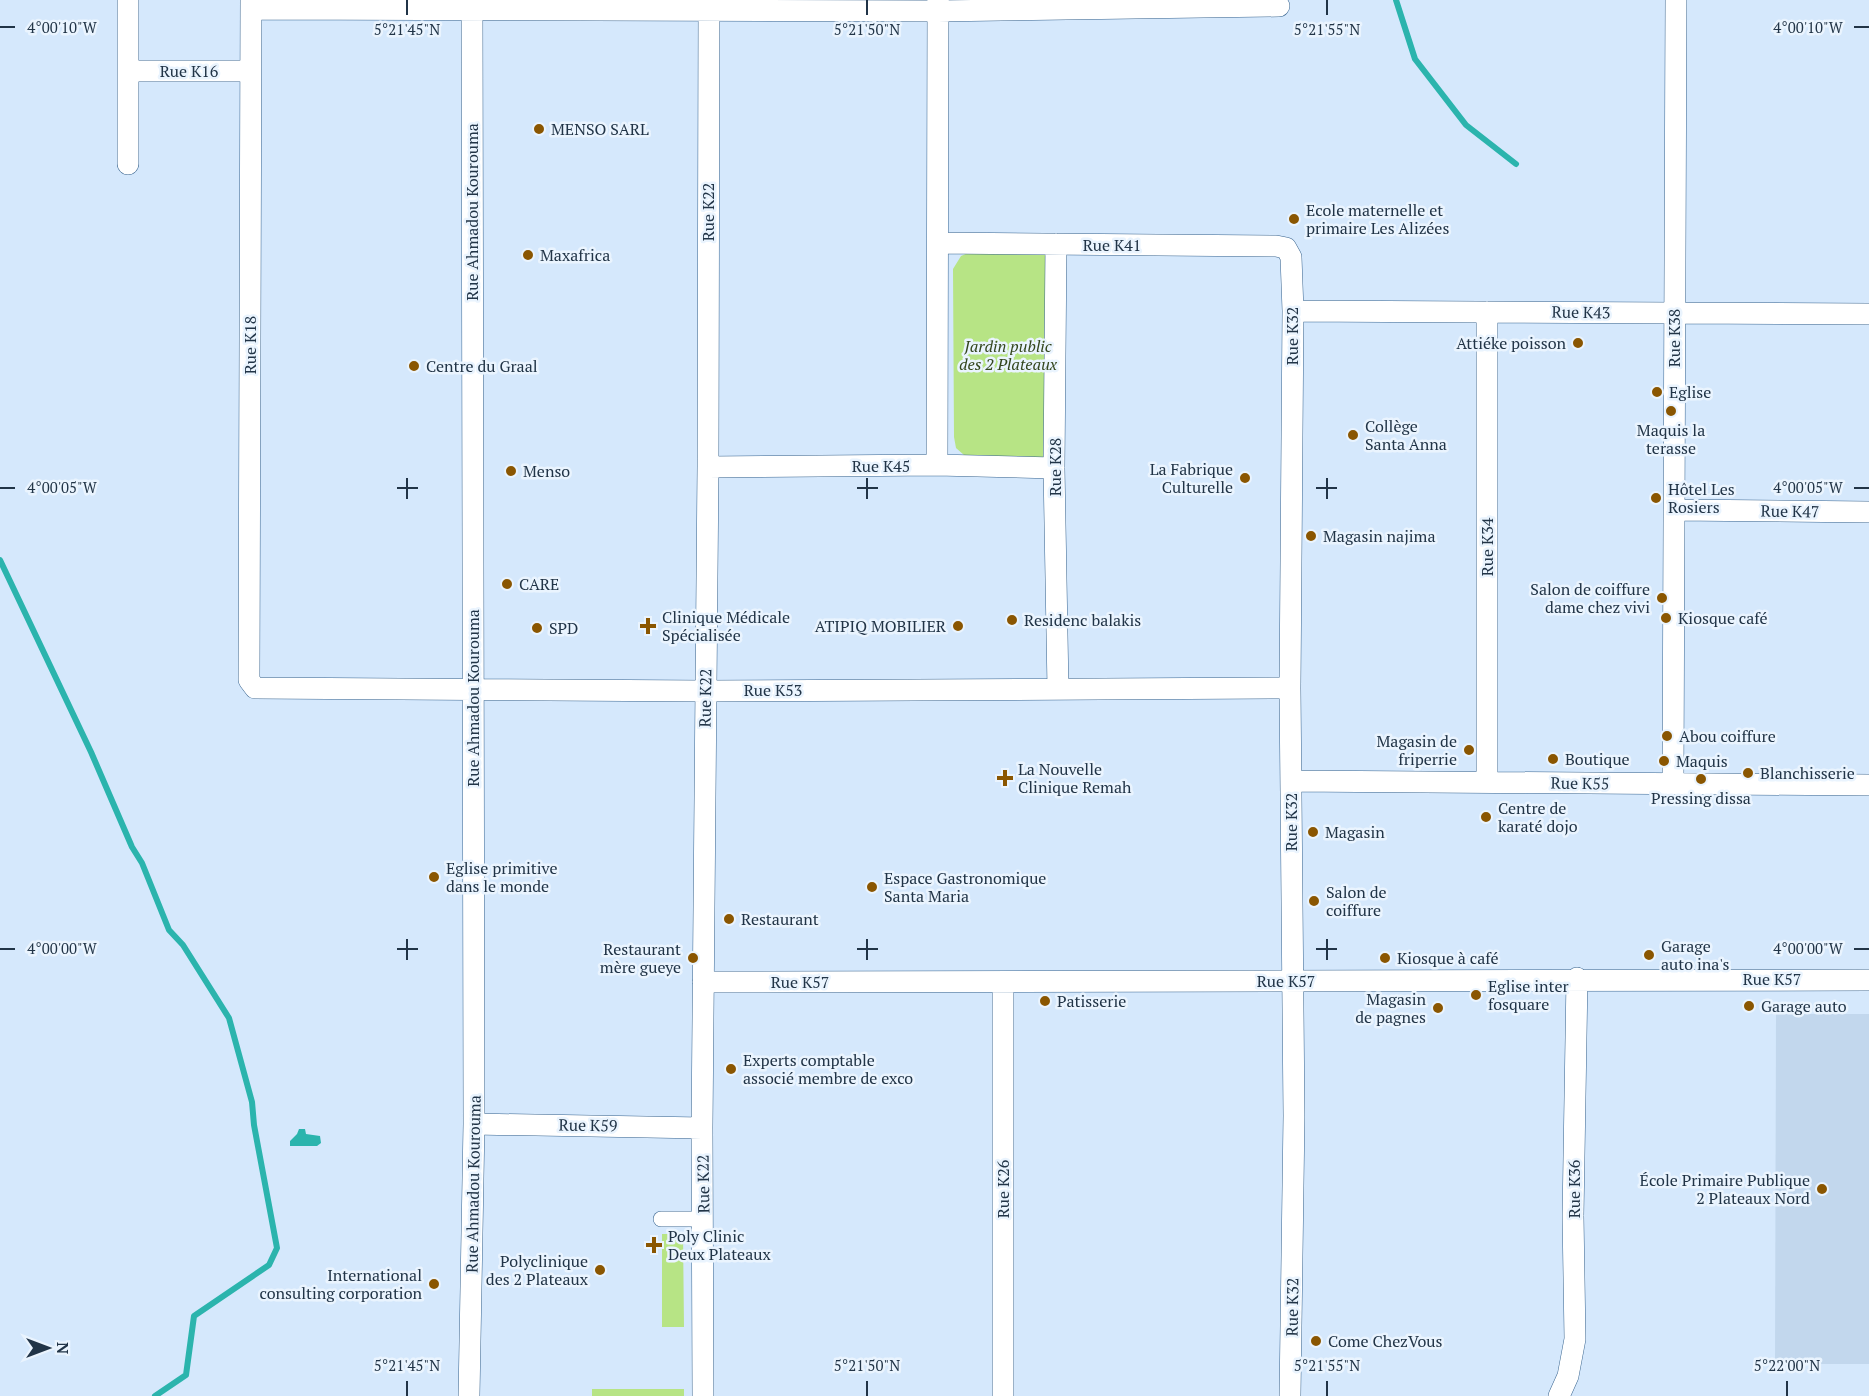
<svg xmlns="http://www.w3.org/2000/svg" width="1869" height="1396" font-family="'PT Serif',serif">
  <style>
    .built { fill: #c2d7ed }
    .green { fill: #b7e485 }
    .water { fill: #2bb4ad }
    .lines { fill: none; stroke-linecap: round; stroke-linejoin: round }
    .stream { stroke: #2bb4ad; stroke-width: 6 }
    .pedestrian-casing { stroke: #37638e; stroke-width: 16 }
    .minor-casing { stroke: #37638e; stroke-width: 22 }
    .pedestrian { stroke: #fff; stroke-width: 15 }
    .minor { stroke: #fff; stroke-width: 21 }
    .ticks { fill: none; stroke: #213447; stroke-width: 2 }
    .poi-dot { fill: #8a5601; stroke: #eaf4fe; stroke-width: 2 }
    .labels { text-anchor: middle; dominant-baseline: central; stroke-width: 5; stroke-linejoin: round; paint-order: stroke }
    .street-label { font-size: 16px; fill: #213447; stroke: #eaf4fe }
    .poi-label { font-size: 16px; fill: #213447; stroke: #eaf4fe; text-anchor: start }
    .park-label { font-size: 16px; font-style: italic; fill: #33461d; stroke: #eaf4fe }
    .ticks-label { font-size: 15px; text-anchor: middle; fill: #213447; stroke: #eaf4fe; stroke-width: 5; stroke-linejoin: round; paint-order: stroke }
  </style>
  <rect width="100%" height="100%" fill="#d5e8fc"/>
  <path class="built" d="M1776,1014H1869V1364H1775Z"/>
  <path class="green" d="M968,253H1047L1055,453L1041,459H974L964,455L956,448L954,437L953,269L961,256Z
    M662,1234H683L684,1327H662Z
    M592,1389H684V1396H592Z"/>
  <path class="water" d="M299,1129H305L306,1134L320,1136L321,1143L317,1146H290V1141L297,1134Z"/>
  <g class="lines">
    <path class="stream" d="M1396,0L1415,59L1466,125L1516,164
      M0,560L91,752L132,847L142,863L169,930L183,945L229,1018L252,1102L254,1125L277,1248L269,1265L194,1316L186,1375L155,1396"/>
    <g class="pedestrian-casing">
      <path id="pedestrian" d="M661,1219H704"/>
    </g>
    <g class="minor-casing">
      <path id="minor" d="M251,0L249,680L255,688L705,691L1290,688
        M251,9L938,11L1279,6
        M128,71H250
        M128,164V0
        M938,243L1276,246L1286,248L1291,257L1293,311L1290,688L1294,1116L1290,1396
        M1056,244L1054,468L1058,689
        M1293,311L1869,314
        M1487,312V781
        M937,465L938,0
        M708,467L937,465L1054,468
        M1674,510L1869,512
        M1291,781L1869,785
        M1673,784L1676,0
        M703,982C1091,982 1480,978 1869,980
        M474,1124L702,1128
        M469,1396L474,1124L472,0
        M703,1396L702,1128L708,467L709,0
        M1003,1396V982
        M1559,1396L1568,1376L1575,1339L1573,1216L1577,978"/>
    </g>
    <use href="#pedestrian" class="pedestrian"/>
    <use href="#minor" class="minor"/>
  </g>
  <path class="ticks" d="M407,0V15M867,0V15M1327,0V15M0,27H15M1854,27H1869M407,478V499M867,478V499M1327,478V499M0,488H15M397,488H418M857,488H878M1316,488H1337M1854,488H1869M407,939V960M867,939V960M1327,939V960M0,949H15M397,949H418M857,949H878M1316,949H1337M1854,949H1869M407,1381V1396M867,1381V1396M1327,1381V1396M1787,1381V1396"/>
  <g class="poi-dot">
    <circle cx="539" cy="129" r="6"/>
    <circle cx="1294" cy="219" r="6"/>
    <circle cx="528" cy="255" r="6"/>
    <circle cx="1578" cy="343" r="6"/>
    <circle cx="414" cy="366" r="6"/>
    <circle cx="1657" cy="392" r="6"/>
    <circle cx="1671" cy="411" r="6"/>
    <circle cx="1353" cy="435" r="6"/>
    <circle cx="511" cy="471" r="6"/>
    <circle cx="1245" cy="478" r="6"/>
    <circle cx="1656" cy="498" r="6"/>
    <circle cx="1311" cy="536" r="6"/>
    <circle cx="507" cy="584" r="6"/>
    <circle cx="1662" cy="598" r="6"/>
    <circle cx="1666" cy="618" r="6"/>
    <circle cx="1012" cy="620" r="6"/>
    <path d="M645 617h6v6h6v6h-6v6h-6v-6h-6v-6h6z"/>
    <circle cx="958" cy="626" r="6"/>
    <circle cx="537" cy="628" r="6"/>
    <circle cx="1667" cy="736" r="6"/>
    <circle cx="1469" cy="750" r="6"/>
    <circle cx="1553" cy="759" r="6"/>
    <circle cx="1664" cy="761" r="6"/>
    <circle cx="1748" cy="773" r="6"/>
    <path d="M1002 769h6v6h6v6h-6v6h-6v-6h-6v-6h6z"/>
    <circle cx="1701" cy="779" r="6"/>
    <circle cx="1486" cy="817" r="6"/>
    <circle cx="1313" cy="832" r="6"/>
    <circle cx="434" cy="877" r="6"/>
    <circle cx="872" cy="887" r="6"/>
    <circle cx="1314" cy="901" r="6"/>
    <circle cx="729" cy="919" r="6"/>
    <circle cx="1649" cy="955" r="6"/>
    <circle cx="693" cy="958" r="6"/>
    <circle cx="1385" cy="958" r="6"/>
    <circle cx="1476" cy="995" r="6"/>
    <circle cx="1045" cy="1001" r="6"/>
    <circle cx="1749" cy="1006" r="6"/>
    <circle cx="1438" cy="1008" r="6"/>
    <circle cx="731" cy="1069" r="6"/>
    <circle cx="1822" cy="1189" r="6"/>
    <path d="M651 1236h6v6h6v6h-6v6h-6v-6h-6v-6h6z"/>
    <circle cx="600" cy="1270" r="6"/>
    <circle cx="434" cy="1284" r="6"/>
    <circle cx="1316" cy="1341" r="6"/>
  </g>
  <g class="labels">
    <g class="street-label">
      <text x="189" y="71">Rue K16</text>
      <text transform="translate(472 212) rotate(-90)">Rue Ahmadou Kourouma</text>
      <text transform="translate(708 212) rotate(-90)">Rue K22</text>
      <text x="1112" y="245">Rue K41</text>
      <text transform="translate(1581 312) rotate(1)">Rue K43</text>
      <text transform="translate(1292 336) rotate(-90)">Rue K32</text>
      <text transform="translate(1674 338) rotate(-90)">Rue K38</text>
      <text transform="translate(250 345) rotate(-90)">Rue K18</text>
      <text x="881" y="466">Rue K45</text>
      <text transform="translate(1055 467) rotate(-90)">Rue K28</text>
      <text transform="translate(1790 511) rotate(1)">Rue K47</text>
      <text transform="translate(1487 547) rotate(-90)">Rue K34</text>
      <text x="773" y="690">Rue K53</text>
      <text transform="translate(473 698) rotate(-90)">Rue Ahmadou Kourouma</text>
      <text transform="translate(705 698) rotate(-89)">Rue K22</text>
      <text transform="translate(1580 783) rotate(1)">Rue K55</text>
      <text transform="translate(1291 822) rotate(-90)">Rue K32</text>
      <text x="1772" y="979">Rue K57</text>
      <text x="1286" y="981">Rue K57</text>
      <text x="800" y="982">Rue K57</text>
      <text transform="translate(588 1125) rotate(1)">Rue K59</text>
      <text transform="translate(473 1184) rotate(-89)">Rue Ahmadou Kourouma</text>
      <text transform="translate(703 1184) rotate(-91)">Rue K22</text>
      <text transform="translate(1003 1189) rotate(-90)">Rue K26</text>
      <text transform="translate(1574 1189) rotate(-90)">Rue K36</text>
      <text transform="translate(1292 1307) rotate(-89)">Rue K32</text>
    </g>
    <g class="poi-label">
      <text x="551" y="129">MENSO SARL</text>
      <text x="1306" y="210">Ecole maternelle et<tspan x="1306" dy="18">primaire Les Alizées</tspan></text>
      <text x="540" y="255">Maxafrica</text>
      <text x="1566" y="343" text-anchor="end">Attiéke poisson</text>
      <text x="426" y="366">Centre du Graal</text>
      <text x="1669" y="392">Eglise</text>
      <text x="1365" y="426">Collège<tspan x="1365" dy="18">Santa Anna</tspan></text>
      <text x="1671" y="430" text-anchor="middle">Maquis la<tspan x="1671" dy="18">terasse</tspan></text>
      <text x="1233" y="469" text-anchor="end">La Fabrique<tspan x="1233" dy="18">Culturelle</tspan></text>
      <text x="523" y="471">Menso</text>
      <text x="1668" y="489">Hôtel Les<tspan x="1668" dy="18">Rosiers</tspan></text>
      <text x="1323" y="536">Magasin najima</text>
      <text x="519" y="584">CARE</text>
      <text x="1650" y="589" text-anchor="end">Salon de coiffure<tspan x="1650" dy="18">dame chez vivi</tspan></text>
      <text x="662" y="617">Clinique Médicale<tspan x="662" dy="18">Spécialisée</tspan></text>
      <text x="1678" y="618">Kiosque café</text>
      <text x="1024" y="620">Residenc balakis</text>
      <text x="946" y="626" text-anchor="end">ATIPIQ MOBILIER</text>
      <text x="549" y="628">SPD</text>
      <text x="1679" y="736">Abou coiffure</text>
      <text x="1457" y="741" text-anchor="end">Magasin de<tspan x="1457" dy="18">friperrie</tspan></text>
      <text x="1565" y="759">Boutique</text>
      <text x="1676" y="761">Maquis</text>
      <text x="1018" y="769">La Nouvelle<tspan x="1018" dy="18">Clinique Remah</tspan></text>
      <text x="1760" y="773">Blanchisserie</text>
      <text x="1701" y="798" text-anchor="middle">Pressing dissa</text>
      <text x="1498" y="808">Centre de<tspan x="1498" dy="18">karaté dojo</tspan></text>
      <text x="1325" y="832">Magasin</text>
      <text x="446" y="868">Eglise primitive<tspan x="446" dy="18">dans le monde</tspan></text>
      <text x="884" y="878">Espace Gastronomique<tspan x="884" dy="18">Santa Maria</tspan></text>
      <text x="1326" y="892">Salon de<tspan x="1326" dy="18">coiffure</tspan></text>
      <text x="741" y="919">Restaurant</text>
      <text x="1661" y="946">Garage<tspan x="1661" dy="18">auto ina's</tspan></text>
      <text x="681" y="949" text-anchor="end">Restaurant<tspan x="681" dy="18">mère gueye</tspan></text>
      <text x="1397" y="958">Kiosque à café</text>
      <text x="1488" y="986">Eglise inter<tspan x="1488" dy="18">fosquare</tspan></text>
      <text x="1426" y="999" text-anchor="end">Magasin<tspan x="1426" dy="18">de pagnes</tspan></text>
      <text x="1057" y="1001">Patisserie</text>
      <text x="1761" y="1006">Garage auto</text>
      <text x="743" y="1060">Experts comptable<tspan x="743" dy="18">associé membre de exco</tspan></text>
      <text x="1810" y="1180" text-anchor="end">École Primaire Publique<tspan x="1810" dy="18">2 Plateaux Nord</tspan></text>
      <text x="668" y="1236">Poly Clinic<tspan x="668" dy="18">Deux Plateaux</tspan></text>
      <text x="588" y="1261" text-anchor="end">Polyclinique<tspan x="588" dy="18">des 2 Plateaux</tspan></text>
      <text x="422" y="1275" text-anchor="end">International<tspan x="422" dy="18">consulting corporation</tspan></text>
      <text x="1328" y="1341">Come ChezVous</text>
    </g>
    <g class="park-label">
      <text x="1008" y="346">Jardin public<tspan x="1008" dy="18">des 2 Plateaux</tspan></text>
    </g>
  </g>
  <g class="ticks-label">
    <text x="1808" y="33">4°00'10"W</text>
    <text x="62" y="33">4°00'10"W</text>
    <text x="407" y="35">5°21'45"N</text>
    <text x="867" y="35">5°21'50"N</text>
    <text x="1327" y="35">5°21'55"N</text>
    <text x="1808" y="493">4°00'05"W</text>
    <text x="62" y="493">4°00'05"W</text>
    <text x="62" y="954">4°00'00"W</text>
    <text x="1808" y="954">4°00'00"W</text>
    <text x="407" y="1371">5°21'45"N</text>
    <text x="867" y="1371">5°21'50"N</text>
    <text x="1327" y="1371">5°21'55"N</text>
    <text x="1787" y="1371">5°22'00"N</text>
  </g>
  <g transform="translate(48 1348) rotate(90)" stroke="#eaf4fe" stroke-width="4.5" paint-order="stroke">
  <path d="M0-4.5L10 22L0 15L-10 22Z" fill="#213447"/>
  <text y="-9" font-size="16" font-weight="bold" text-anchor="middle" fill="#213447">N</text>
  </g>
</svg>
